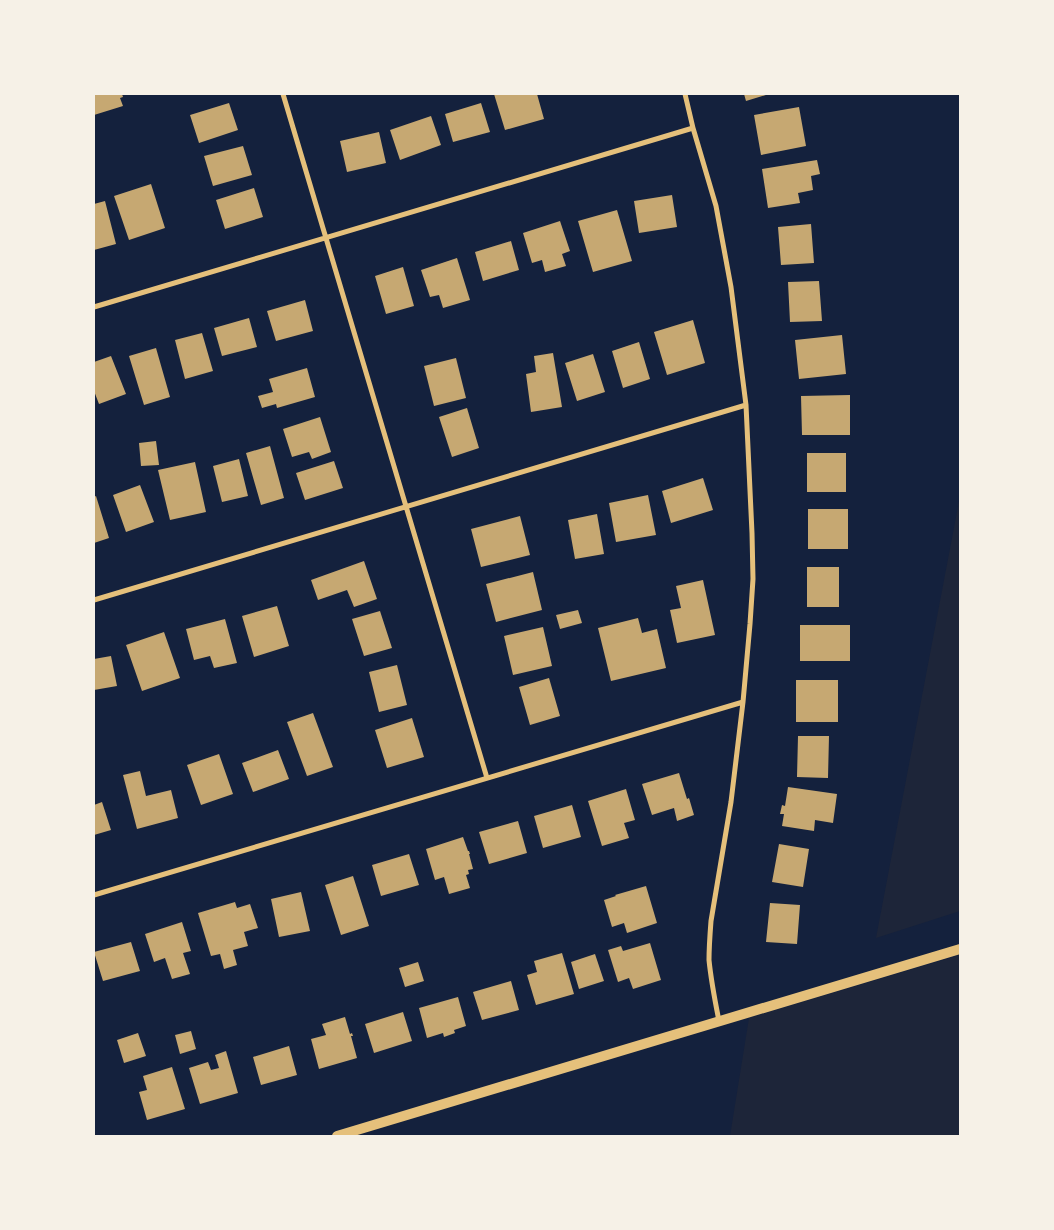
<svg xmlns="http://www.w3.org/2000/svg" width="1054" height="1230" font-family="'DejaVu Sans',sans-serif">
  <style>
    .green { fill: #1d2539 }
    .building { fill: #c6a872 }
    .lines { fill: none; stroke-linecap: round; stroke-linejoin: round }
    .minor { stroke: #e5c07b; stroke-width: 5 }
    .secondary { stroke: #e5c07b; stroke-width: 10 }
  </style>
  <rect width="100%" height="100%" fill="#14213d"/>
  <path class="green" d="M960,496V911L876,938Z
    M960,955V1136H730L749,1018Z"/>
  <path class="building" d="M94,94H122L123,97L120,98L123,106L94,115Z
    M494,94H537L544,119L505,130Z
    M744,94H769L746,101Z
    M229,103L238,130L199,143L190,115Z
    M481,103L490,132L453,142L445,114Z
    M799,107L806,146L761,155L754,115Z
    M431,116L441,145L400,160L390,130Z
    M379,132L386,163L347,172L340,141Z
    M243,146L252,175L213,186L204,156Z
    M817,160L820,174L811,176L813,190L798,193L800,203L768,208L762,169Z
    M151,184L165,228L129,240L114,196Z
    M254,188L263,217L225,229L216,200Z
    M672,195L677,227L639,233L634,201Z
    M105,201L116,244L94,250V204Z
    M617,210L632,261L593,272L578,221Z
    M560,221L570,251L562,254L566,266L545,272L542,260L532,263L523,233Z
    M811,224L814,263L781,265L778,227Z
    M511,241L519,270L483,281L475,252Z
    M457,258L470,300L443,308L439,295L430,297L421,270Z
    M403,267L414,306L386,314L375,276Z
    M819,281L822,321L790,322L788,282Z
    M305,300L313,331L276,341L267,311Z
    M249,318L257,347L222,356L214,328Z
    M693,320L705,363L667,375L654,332Z
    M202,333L213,371L185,379L175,340Z
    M842,335L846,374L799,379L795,340Z
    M639,342L650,379L623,388L612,351Z
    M156,348L170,397L144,405L129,356Z
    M553,353L562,407L531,412L526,374L536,372L534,356Z
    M593,354L605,392L577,401L565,363Z
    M111,356L126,394L99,404L94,391V362Z
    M456,358L466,398L434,406L424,366Z
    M307,368L315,397L277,408L276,404L262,408L258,396L273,392L269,379Z
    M850,395V435H802L801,396Z
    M467,408L479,448L452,457L439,417Z
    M320,417L331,452L312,459L309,452L292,457L283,429Z
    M156,441L159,465L141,466L139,443Z
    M270,446L284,498L261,505L246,453Z
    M807,453H846V492H807Z
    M239,459L248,496L222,502L213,466Z
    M334,461L343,488L305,500L296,473Z
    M195,462L206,512L170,520L158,470Z
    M703,478L713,510L671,523L662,491Z
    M140,485L154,522L126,532L113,495Z
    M648,495L656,535L616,542L609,503Z
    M96,496L109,538L94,543V497Z
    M808,509H848V549H808Z
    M597,514L604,554L575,559L568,520Z
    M520,516L530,555L481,567L471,529Z
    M364,561L377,599L354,607L347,590L318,600L311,580Z
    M807,567H839V607H807Z
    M533,572L542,610L496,622L486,584Z
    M703,580L715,635L677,643L670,610L681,608L676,586Z
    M277,606L289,646L254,657L242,616Z
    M578,610L582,623L560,629L556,615Z
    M380,611L392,648L364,656L352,619Z
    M638,618L642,633L657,629L666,668L611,681L598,628Z
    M225,619L237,663L214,668L210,656L194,660L186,629Z
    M800,625H850V661H800Z
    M543,627L552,666L513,675L504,636Z
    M164,632L180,678L142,691L126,645Z
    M111,656L117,686L94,690V659Z
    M397,665L407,705L379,712L369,672Z
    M549,678L560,716L530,725L519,687Z
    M796,680H838V722H796Z
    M313,713L333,767L307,776L287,722Z
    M412,718L424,757L387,768L375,730Z
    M798,736H829L828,778L797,777Z
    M278,750L289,779L253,792L242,763Z
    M219,754L233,794L201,805L187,765Z
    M140,771L146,796L171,790L178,818L137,829L123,775Z
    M679,773L687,799L689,798L694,815L677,821L674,808L652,815L642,784Z
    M788,787L837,794L833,823L815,820L814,831L782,826L784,814H780L782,805L785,806Z
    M626,789L635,820L624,823L629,838L602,846L588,801Z
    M102,802L111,830L94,835V805Z
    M572,805L581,837L543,848L534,816Z
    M518,821L527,853L489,864L479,832Z
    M463,837L468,851H469L470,854H469L473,869L468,870L469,874L466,875L470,888L449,894L444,877L435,880L426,849Z
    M779,844L809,849L803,887L772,882Z
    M409,854L419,885L381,896L372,865Z
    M353,876L369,926L341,935L325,885Z
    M646,886L657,923L627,933L624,923L612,927L604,900L616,896L615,895Z
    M301,892L310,931L279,937L271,899Z
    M235,902L237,908L250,904L258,928L244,932L248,946L233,950L237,965L224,969L220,954L211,956L198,913Z
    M770,903L800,905L797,944L766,942Z
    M182,922L191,951L183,953L190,974L172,979L165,958L154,962L145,934Z
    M131,942L140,971L103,981L94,952Z
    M650,943L661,980L633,989L629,978L618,982L608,950L621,946L623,951Z
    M562,953L574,994L536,1005L527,975L537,972L534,961Z
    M595,954L604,981L579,989L571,962Z
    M418,962L424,981L405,987L399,968Z
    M511,981L519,1010L482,1020L473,992Z
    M458,997L466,1026L454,1030L455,1033L444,1037L443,1033L427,1038L419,1008Z
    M403,1012L412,1041L374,1053L365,1024Z
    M345,1017L350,1034L352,1033L353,1036H351L357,1058L319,1069L311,1039L326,1035L322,1024Z
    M191,1031L196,1049L180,1054L175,1035Z
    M138,1033L146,1056L124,1063L117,1040Z
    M289,1046L297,1075L261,1085L253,1057Z
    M226,1051L238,1093L200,1104L189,1068L208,1062L211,1070L219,1068L215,1055Z
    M172,1067L185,1109L147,1120L139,1092L147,1090L143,1076Z"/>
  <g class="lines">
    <path class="minor" d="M283,94L487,778
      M685,94L693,128L716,206L731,287L746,405L752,533L753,579L750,624L743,702L731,802L711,921C710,934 709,947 709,960C711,980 715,1001 719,1021
      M94,307L693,128
      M94,600L746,405
      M94,895L743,702"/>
    <path class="secondary" d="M337,1136L960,949"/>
  </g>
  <rect width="1054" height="1230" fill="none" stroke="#f6f1e7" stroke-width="190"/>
</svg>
